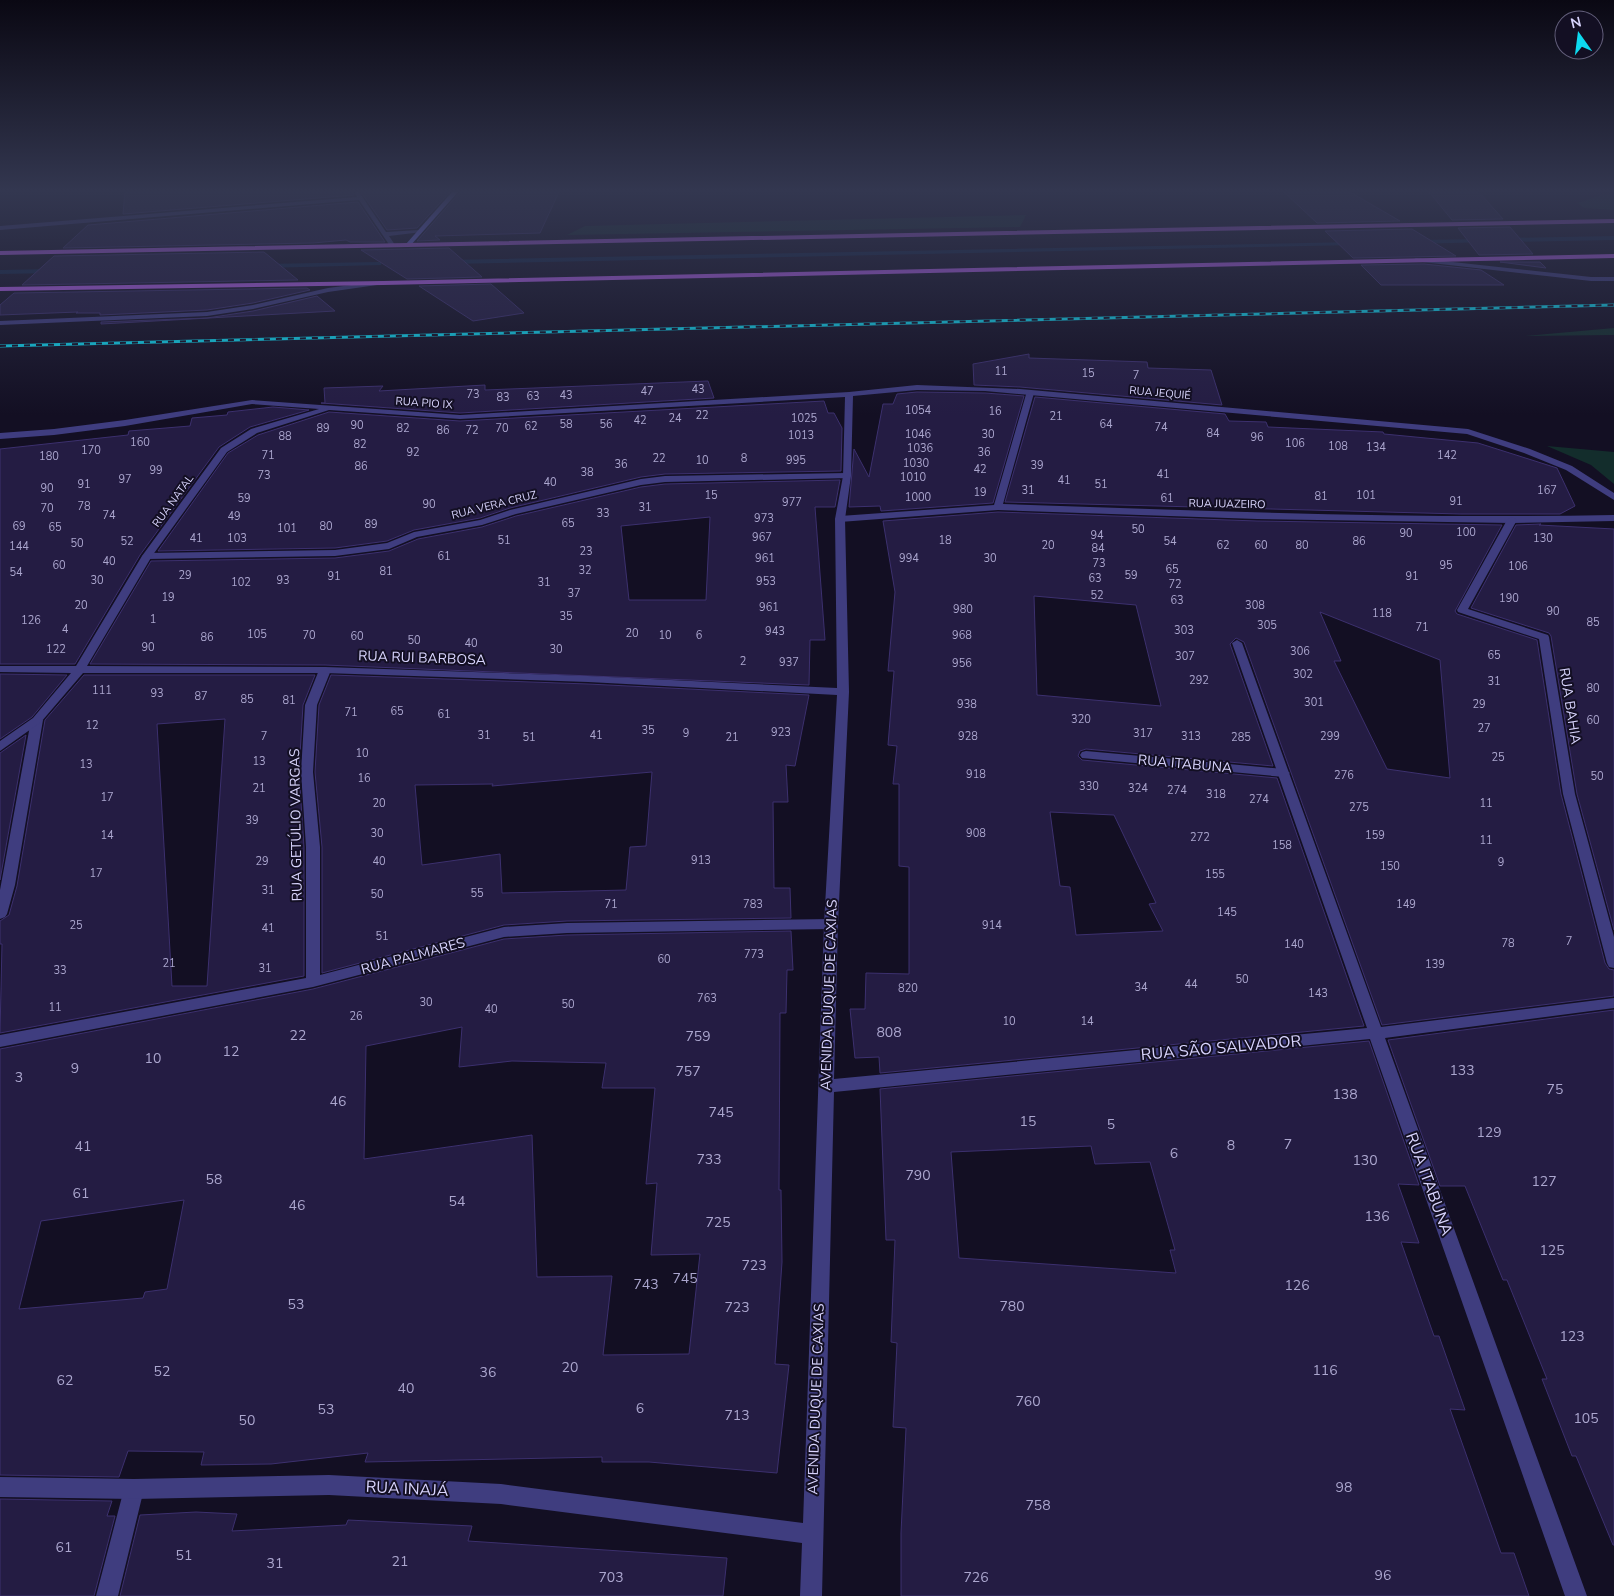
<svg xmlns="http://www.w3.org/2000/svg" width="1614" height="1596" font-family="'Nunito Sans',sans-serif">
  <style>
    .green { fill: #132d2c }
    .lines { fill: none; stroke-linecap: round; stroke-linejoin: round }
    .stream { fill: #112546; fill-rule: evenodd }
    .building { fill: #241c43; stroke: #3c306e; fill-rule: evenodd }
    .lane { fill: #3f3d7f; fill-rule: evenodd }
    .street { fill: #3f3d7f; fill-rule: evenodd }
    .secondary { fill: #7370f7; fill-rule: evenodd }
    .primary { fill: #bf61f7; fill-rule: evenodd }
    .rail-casing { stroke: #0dd9ef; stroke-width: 3 }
    .rail { stroke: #130f23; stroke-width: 2; stroke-dasharray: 6; stroke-linecap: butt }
    .labels { text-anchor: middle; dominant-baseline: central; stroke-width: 4; stroke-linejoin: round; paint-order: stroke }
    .number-label { font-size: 11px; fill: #aba6ce }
    .far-street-label { font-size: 11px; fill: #d8d4fd; stroke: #130f23 }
    .street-label { font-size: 14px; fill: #d8d4fd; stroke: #130f23 }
    .near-number-label { font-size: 14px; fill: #aba6ce }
    .near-street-label { font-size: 16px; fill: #d8d4fd; stroke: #130f23 }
  </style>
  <rect width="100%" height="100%" fill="#130f23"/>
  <path class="green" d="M1602,195H1614V210L1584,208L1577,203Z
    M1026,215L1020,227L567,235L585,226Z
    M1614,328V335L1525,336Z
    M1547,446L1614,452V484L1591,465Z"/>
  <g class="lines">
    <path class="stream" d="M1614,236V240L1504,242L1501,240L1504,238Z
      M1484,239L1486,242L1417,244L1414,242L1417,240Z
      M1354,242L1356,245L449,264L446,262L449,260Z
      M379,262L381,263V265L264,268L261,266L264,264Z
      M0,270L54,269L57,271L54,273L0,274Z"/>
  </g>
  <path class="building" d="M125,192H353L354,195L123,214Z
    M361,192H450L417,228L387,230Z
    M460,192H559L540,233L435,236L440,240L417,241Z
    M1284,192H1350L1400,221L1317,223Z
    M1429,192H1479L1503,219L1452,220Z
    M358,202L385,242H350L346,240L313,243L63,248L88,225Z
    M1510,227L1533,254L1479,255L1458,228Z
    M1412,229L1456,256L1353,258L1325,231Z
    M449,248L482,277L407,279L361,250Z
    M264,252L298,280L22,285L54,256Z
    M1500,262H1540L1546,268Z
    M1424,264L1481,270L1504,285H1381L1361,265Z
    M491,284L524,313L473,321L419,286Z
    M307,288L310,290L253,303L207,310L100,315V313H76L78,312L0,315V305L14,293Z
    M317,296L335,311L101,324V322L207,318L253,311Z
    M1029,354V358L1147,362L1148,368L1211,370L1222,405L1020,387L974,385L973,364Z
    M708,381L714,398L460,413L321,403H325L324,388L383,386L379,391L485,385V390Z
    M917,392L985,393L1024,396L993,503L881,511L880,506L849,507L854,449L869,477L883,404H893L897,394Z
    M1035,397L1225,414L1229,421L1266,422L1268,427L1383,432L1384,434L1478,443L1557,468L1575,506L1560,514H1461L1005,502Z
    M824,401L828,413H834L842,428L841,471L665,474L641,477L510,508L480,518L414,530L387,541L335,548L158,551L228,453L258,435L329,412L460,421Z
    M273,407L309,410L250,427L219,447L140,555L75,664H0V449L128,435L129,431L190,426L192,418L227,415L228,412Z
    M840,480L835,507H815L825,640H810L809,685L325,665L90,664L151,561L335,558L389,551L418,539L482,527L516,516L641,487L665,484ZM710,517L706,600H629L621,526Z
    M998,512L1257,521L1502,525L1455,611L1457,614L1537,640L1561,794L1605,963L1609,969L1614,970V996L1382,1025L1244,642L1236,638L1230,644L1273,766L1086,749L1080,751L1078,756L1082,760L1277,778L1364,1026L880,1073L879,1057L855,1058L850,1009H865L866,973L909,974V867L899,866V784H893L897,746L888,745L894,671H888L895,592L883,521ZM1034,596L1136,605L1161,706L1037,695ZM1320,612L1440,660L1450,778L1387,769L1334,661H1341ZM1050,812L1114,815L1156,903L1149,904L1163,931L1076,935L1070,887L1060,886Z
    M1541,524L1539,525L1614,529V930L1577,794L1551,636L1549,633L1471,608L1516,525Z
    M0,674L67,675L32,717L0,739Z
    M84,675H315L303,705L299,772L304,847V976L0,1033L2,944H0V921L9,915L17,886L45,720ZM225,719L207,986H172L157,724Z
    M331,675L588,684L809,695L795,766L786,765L788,802H773L774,888H790L791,918L567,921L504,925L322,973V847L315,772L319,705ZM652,772L646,846L630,847L626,890L502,893L500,854L422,865L415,785L493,784L492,786Z
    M26,735L0,880V753Z
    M791,931L793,970H787L786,1013H780L779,1190H781L782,1262L775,1364L789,1365L777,1473L649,1462H602V1457L365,1462L368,1453L271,1464L201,1465L204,1452L128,1451L119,1477L0,1475V1049L313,989L504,939L567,935ZM462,1027L459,1067L512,1061L606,1063L602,1088H655L646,1184L657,1183L651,1255L700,1254L689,1354L603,1355L612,1276L537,1277L532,1135L364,1159L366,1046ZM184,1200L167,1289L145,1292L143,1298L19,1309L41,1221Z
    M1614,1010V1545H1613L1576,1456H1572L1542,1379H1547L1507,1280H1503L1465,1186H1440L1388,1040Z
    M1369,1041L1419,1185L1398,1184L1419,1243L1401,1242L1434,1336H1439L1465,1410L1450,1409L1501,1553H1514L1529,1596H901V1533L906,1428L893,1427L897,1343L891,1342L895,1240H886L880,1089ZM1091,1146L1095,1164L1150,1162L1175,1250H1170L1176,1273L959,1258L951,1152Z
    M0,1499L112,1501L107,1516H115L94,1596H0Z
    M196,1512L237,1514L232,1531L346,1525L348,1520L472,1526L468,1541L727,1558L723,1596H120L140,1515Z"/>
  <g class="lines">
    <path class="lane" d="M1027,391L1034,393L1003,504C1207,511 1410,519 1614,515V521L1512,523L1257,519L998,510L840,522L835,519L840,516L994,505Z
      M847,473L850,474V478L665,482L641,485L516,514L482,525L417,537L389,549L335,556L147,559L142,556L147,553L335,550L387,543L414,532L480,520L510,510L641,479L665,476Z
      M325,667L331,670L317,705L313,772L320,847V975L504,927L567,923L831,919L836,921L838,924L836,927L831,929L567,933L504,937L313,987L0,1047V1035L306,978V847L301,772L305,705L319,670Z
      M37,717L43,720L15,885L7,914L5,917L0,919V890L31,720Z
      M1086,751L1284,769L1290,773L1284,777L1082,758L1080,755L1082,752Z
      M134,1479L141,1482L144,1489L118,1596H96L124,1489L127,1482Z"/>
    <path class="street" d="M355,192H359L386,232L419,230L422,232L389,236L395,245L390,246L359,200L0,230V226L357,197Z
      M1416,258L1591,277H1614V281H1591L1414,261V259Z
      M382,281L384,282V284L328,292L253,309L207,316L0,325V321L207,312L253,305L328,288Z
      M917,385L1020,389L1468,429L1530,449L1572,466L1614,493V500L1566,470L1524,453L1467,434L985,391L917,390L853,396L851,476L845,519L849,692L838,924L834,1079L1367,1028L1232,643L1237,640L1242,643L1381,1027L1614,998V1008L1385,1038L1587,1596H1565L1370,1039L834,1092L822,1596H800L802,1543L501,1504L329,1495L134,1499L0,1497V1477L134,1479L329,1475L501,1484L803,1523L824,924L837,695L588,682L325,673H83L41,722L0,751V741L33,718L71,673L0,672V666H76L142,556L221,448L251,429L319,409L252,404L125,426L54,435L0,439V433L54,429L125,420L252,400L460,415L849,392ZM845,397L843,476L835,519L837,688L588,676L325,667L87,666L152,556L227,452L257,433L329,410L460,419Z
      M1512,517L1517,520L1468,609L1548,635L1549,637L1575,794L1614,937V968L1609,967L1607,963L1563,794L1539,639L1458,612L1457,610L1507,520Z"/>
    <path class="secondary" d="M452,192H458L410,246H406V244Z"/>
    <path class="primary" d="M1614,219V223L0,255V251Z
      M1614,254V258L383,285L0,291V287L383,281Z"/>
    <g class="rail-casing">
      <path id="rail" d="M0,346L1614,305"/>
    </g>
    <use href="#rail" class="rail"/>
  </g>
  <linearGradient id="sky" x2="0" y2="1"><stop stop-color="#0a0813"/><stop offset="0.46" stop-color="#333750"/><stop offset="1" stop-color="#333750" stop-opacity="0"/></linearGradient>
  <rect width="1614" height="415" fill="url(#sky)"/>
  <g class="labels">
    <g class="number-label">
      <text x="1001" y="371">11</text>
      <text x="1088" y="373">15</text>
      <text x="1136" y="375">7</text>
      <text x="698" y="389">43</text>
      <text x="647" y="391">47</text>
      <text x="473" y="394">73</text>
      <text x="566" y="395">43</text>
      <text x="533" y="396">63</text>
      <text x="503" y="397">83</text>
      <text x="918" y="410">1054</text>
      <text x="995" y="411">16</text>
      <text x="702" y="415">22</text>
      <text x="1056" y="416">21</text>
      <text x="675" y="418">24</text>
      <text x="804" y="418">1025</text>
      <text x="640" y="420">42</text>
      <text x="566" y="424">58</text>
      <text x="606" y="424">56</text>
      <text x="1106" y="424">64</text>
      <text x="357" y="425">90</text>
      <text x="531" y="426">62</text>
      <text x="1161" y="427">74</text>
      <text x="323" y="428">89</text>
      <text x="403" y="428">82</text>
      <text x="502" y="428">70</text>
      <text x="443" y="430">86</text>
      <text x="472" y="430">72</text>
      <text x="1213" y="433">84</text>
      <text x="918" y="434">1046</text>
      <text x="988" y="434">30</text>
      <text x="801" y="435">1013</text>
      <text x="285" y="436">88</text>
      <text x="1257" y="437">96</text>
      <text x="140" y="442">160</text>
      <text x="1295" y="443">106</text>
      <text x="360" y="444">82</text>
      <text x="1338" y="446">108</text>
      <text x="1376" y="447">134</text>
      <text x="920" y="448">1036</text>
      <text x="91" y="450">170</text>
      <text x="413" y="452">92</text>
      <text x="984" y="452">36</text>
      <text x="268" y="455">71</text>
      <text x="1447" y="455">142</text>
      <text x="49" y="456">180</text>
      <text x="659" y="458">22</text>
      <text x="744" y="458">8</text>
      <text x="702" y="460">10</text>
      <text x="796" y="460">995</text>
      <text x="916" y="463">1030</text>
      <text x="621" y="464">36</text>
      <text x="1037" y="465">39</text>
      <text x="361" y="466">86</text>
      <text x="980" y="469">42</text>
      <text x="156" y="470">99</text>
      <text x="587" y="472">38</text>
      <text x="1163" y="474">41</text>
      <text x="264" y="475">73</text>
      <text x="913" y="477">1010</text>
      <text x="125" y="479">97</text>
      <text x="1064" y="480">41</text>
      <text x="550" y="482">40</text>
      <text x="84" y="484">91</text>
      <text x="1101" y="484">51</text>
      <text x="47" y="488">90</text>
      <text x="1028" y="490">31</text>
      <text x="1547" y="490">167</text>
      <text x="980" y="492">19</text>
      <text x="711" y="495">15</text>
      <text x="1366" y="495">101</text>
      <text x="1321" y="496">81</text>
      <text x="918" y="497">1000</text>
      <text x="244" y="498">59</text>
      <text x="1167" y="498">61</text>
      <text x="1456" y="501">91</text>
      <text x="792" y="502">977</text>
      <text x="429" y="504">90</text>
      <text x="84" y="506">78</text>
      <text x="645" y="507">31</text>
      <text x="47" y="508">70</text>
      <text x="603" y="513">33</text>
      <text x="109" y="515">74</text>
      <text x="234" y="516">49</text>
      <text x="764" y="518">973</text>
      <text x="568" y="523">65</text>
      <text x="371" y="524">89</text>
      <text x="19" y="526">69</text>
      <text x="326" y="526">80</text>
      <text x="55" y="527">65</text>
      <text x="287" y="528">101</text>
      <text x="1138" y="529">50</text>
      <text x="1466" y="532">100</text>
      <text x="1406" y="533">90</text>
      <text x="1097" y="535">94</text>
      <text x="762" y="537">967</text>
      <text x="196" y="538">41</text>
      <text x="237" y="538">103</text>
      <text x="1543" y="538">130</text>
      <text x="504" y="540">51</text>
      <text x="945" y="540">18</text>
      <text x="127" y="541">52</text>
      <text x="1170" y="541">54</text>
      <text x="1359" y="541">86</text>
      <text x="77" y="543">50</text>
      <text x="1048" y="545">20</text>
      <text x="1223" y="545">62</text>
      <text x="1261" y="545">60</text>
      <text x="1302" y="545">80</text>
      <text x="19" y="546">144</text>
      <text x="1098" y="548">84</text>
      <text x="586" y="551">23</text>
      <text x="444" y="556">61</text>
      <text x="765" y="558">961</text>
      <text x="909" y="558">994</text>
      <text x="990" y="558">30</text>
      <text x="109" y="561">40</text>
      <text x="1099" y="563">73</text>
      <text x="59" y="565">60</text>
      <text x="1446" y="565">95</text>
      <text x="1518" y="566">106</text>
      <text x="1172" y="569">65</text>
      <text x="585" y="570">32</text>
      <text x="386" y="571">81</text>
      <text x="16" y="572">54</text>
      <text x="185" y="575">29</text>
      <text x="1131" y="575">59</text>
      <text x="334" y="576">91</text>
      <text x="1412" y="576">91</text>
      <text x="1095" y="578">63</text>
      <text x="97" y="580">30</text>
      <text x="283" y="580">93</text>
      <text x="766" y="581">953</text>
      <text x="241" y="582">102</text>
      <text x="544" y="582">31</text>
      <text x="1175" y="584">72</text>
      <text x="574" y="593">37</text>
      <text x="1097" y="595">52</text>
      <text x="168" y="597">19</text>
      <text x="1509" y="598">190</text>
      <text x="1177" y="600">63</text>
      <text x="81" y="605">20</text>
      <text x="1255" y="605">308</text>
      <text x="769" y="607">961</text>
      <text x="963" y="609">980</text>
      <text x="1553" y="611">90</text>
      <text x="1382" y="613">118</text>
      <text x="566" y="616">35</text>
      <text x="153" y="619">1</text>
      <text x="31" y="620">126</text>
      <text x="1593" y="622">85</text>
      <text x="1267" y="625">305</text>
      <text x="1422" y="627">71</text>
      <text x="65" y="629">4</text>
      <text x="1184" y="630">303</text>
      <text x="775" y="631">943</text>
      <text x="632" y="633">20</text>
      <text x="257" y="634">105</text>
      <text x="309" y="635">70</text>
      <text x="665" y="635">10</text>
      <text x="699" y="635">6</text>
      <text x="962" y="635">968</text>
      <text x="357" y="636">60</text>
      <text x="207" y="637">86</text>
      <text x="414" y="640">50</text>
      <text x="471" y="643">40</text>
      <text x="148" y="647">90</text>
      <text x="56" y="649">122</text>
      <text x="556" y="649">30</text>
      <text x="1300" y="651">306</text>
      <text x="1494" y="655">65</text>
      <text x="1185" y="656">307</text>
      <text x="743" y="661">2</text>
      <text x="789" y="662">937</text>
      <text x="962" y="663">956</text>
      <text x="1303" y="674">302</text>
      <text x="1199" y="680">292</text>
      <text x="1494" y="681">31</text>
      <text x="1593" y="688">80</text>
      <text x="102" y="690">111</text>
      <text x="157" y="693">93</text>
      <text x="201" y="696">87</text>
      <text x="247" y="699">85</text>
      <text x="289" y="700">81</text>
      <text x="1314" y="702">301</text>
      <text x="967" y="704">938</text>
      <text x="1479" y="704">29</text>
      <text x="397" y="711">65</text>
      <text x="351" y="712">71</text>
      <text x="444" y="714">61</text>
      <text x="1081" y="719">320</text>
      <text x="1593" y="720">60</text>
      <text x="92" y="725">12</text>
      <text x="1484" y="728">27</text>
      <text x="648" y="730">35</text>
      <text x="781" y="732">923</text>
      <text x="686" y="733">9</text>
      <text x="1143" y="733">317</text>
      <text x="484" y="735">31</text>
      <text x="596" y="735">41</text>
      <text x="264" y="736">7</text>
      <text x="968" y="736">928</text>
      <text x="1191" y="736">313</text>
      <text x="1330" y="736">299</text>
      <text x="529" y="737">51</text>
      <text x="732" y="737">21</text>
      <text x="1241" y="737">285</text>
      <text x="362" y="753">10</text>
      <text x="1498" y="757">25</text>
      <text x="259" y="761">13</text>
      <text x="86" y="764">13</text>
      <text x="976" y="774">918</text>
      <text x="1344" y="775">276</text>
      <text x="1597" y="776">50</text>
      <text x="364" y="778">16</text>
      <text x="1089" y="786">330</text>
      <text x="259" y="788">21</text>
      <text x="1138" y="788">324</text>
      <text x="1177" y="790">274</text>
      <text x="1216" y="794">318</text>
      <text x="107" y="797">17</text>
      <text x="1259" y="799">274</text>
      <text x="379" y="803">20</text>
      <text x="1486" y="803">11</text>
      <text x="1359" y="807">275</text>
      <text x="252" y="820">39</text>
      <text x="377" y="833">30</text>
      <text x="976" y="833">908</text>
      <text x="107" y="835">14</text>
      <text x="1375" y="835">159</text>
      <text x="1200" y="837">272</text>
      <text x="1486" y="840">11</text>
      <text x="1282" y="845">158</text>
      <text x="701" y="860">913</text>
      <text x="262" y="861">29</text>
      <text x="379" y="861">40</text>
      <text x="1501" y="862">9</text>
      <text x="1390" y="866">150</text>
      <text x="96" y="873">17</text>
      <text x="1215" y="874">155</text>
      <text x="268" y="890">31</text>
      <text x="477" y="893">55</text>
      <text x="377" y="894">50</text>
      <text x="611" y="904">71</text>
      <text x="753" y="904">783</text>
      <text x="1406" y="904">149</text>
      <text x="1227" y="912">145</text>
      <text x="76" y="925">25</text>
      <text x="992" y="925">914</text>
      <text x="268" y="928">41</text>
      <text x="382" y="936">51</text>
      <text x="1569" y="941">7</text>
      <text x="1508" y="943">78</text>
      <text x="1294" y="944">140</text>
      <text x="754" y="954">773</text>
      <text x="664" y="959">60</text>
      <text x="169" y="963">21</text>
      <text x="1435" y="964">139</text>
      <text x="265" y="968">31</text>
      <text x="60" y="970">33</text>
      <text x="1242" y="979">50</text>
      <text x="1191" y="984">44</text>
      <text x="1141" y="987">34</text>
      <text x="908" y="988">820</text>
      <text x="1318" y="993">143</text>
      <text x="707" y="998">763</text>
      <text x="426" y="1002">30</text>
      <text x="568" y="1004">50</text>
      <text x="55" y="1007">11</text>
      <text x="491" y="1009">40</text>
      <text x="356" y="1016">26</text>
      <text x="1009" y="1021">10</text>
      <text x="1087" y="1021">14</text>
    </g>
    <g class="far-street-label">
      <text transform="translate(1160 393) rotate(5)">RUA JEQUIÉ</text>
      <text transform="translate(424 403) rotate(4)">RUA PIO IX</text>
      <text transform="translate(173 501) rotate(-54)">RUA NATAL</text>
      <text transform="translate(1227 504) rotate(1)">RUA JUAZEIRO</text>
      <text transform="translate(494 505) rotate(-14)">RUA VERA CRUZ</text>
    </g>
    <g class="street-label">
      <text transform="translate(422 658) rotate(2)">RUA RUI BARBOSA</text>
      <text transform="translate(1570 706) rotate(81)">RUA BAHIA</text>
      <text transform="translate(1185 764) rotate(5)">RUA ITABUNA</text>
      <text transform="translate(296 825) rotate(-91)">RUA GETÚLIO VARGAS</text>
      <text transform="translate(413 956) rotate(-15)">RUA PALMARES</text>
      <text transform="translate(829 995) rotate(-88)">AVENIDA DUQUE DE CAXIAS</text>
      <text transform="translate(816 1399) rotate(-88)">AVENIDA DUQUE DE CAXIAS</text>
    </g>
    <g class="near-number-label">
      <text x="889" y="1032">808</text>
      <text x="298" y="1035">22</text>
      <text x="698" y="1036">759</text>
      <text x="231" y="1051">12</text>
      <text x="153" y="1058">10</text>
      <text x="75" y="1068">9</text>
      <text x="1462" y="1070">133</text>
      <text x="688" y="1071">757</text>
      <text x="19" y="1077">3</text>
      <text x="1555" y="1089">75</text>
      <text x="1345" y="1094">138</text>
      <text x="338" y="1101">46</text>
      <text x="721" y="1112">745</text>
      <text x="1028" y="1121">15</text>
      <text x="1111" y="1124">5</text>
      <text x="1489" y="1132">129</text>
      <text x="1288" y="1144">7</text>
      <text x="1231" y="1145">8</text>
      <text x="83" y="1146">41</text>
      <text x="1174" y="1153">6</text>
      <text x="709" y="1159">733</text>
      <text x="1365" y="1160">130</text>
      <text x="918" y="1175">790</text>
      <text x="214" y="1179">58</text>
      <text x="1544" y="1181">127</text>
      <text x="81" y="1193">61</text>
      <text x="457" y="1201">54</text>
      <text x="297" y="1205">46</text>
      <text x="1377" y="1216">136</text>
      <text x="718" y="1222">725</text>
      <text x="1552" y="1250">125</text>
      <text x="754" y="1265">723</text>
      <text x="685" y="1278">745</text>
      <text x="646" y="1284">743</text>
      <text x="1297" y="1285">126</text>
      <text x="296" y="1304">53</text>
      <text x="1012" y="1306">780</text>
      <text x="737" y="1307">723</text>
      <text x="1572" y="1336">123</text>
      <text x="570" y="1367">20</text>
      <text x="1325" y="1370">116</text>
      <text x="162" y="1371">52</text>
      <text x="488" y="1372">36</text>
      <text x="65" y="1380">62</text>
      <text x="406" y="1388">40</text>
      <text x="1028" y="1401">760</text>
      <text x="640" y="1408">6</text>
      <text x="326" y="1409">53</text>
      <text x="737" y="1415">713</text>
      <text x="1586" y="1418">105</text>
      <text x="247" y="1420">50</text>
      <text x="1344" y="1487">98</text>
      <text x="1038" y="1505">758</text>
      <text x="64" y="1547">61</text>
      <text x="184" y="1555">51</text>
      <text x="400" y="1561">21</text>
      <text x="275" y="1563">31</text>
      <text x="1383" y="1575">96</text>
      <text x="611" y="1577">703</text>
      <text x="976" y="1577">726</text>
    </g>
    <g class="near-street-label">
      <text transform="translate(1221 1048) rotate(-5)">RUA SÃO SALVADOR</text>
      <text transform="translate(1429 1184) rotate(70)">RUA ITABUNA</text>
      <text transform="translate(407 1489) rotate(3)">RUA INAJÁ</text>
    </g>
  </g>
  <g transform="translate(1579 35) rotate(346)"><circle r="24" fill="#130f23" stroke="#625e7a"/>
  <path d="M0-4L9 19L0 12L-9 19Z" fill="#0dd9ef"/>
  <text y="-8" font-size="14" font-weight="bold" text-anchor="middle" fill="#d8d4fd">N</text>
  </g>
</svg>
